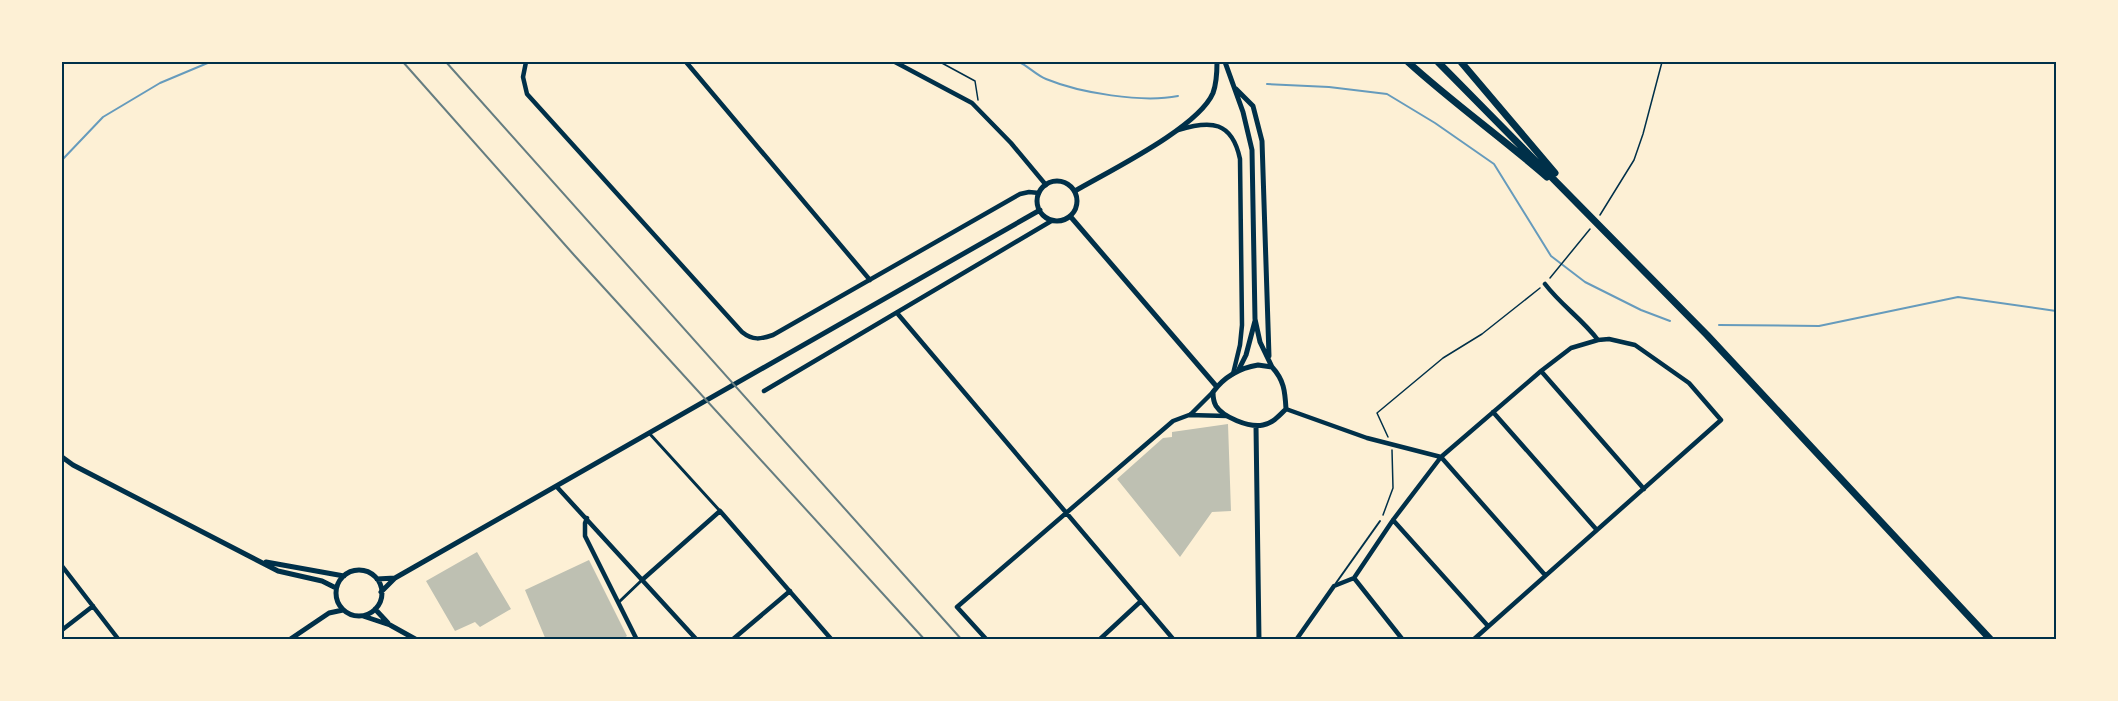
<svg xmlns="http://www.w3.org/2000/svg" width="2118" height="701" font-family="Cabin,sans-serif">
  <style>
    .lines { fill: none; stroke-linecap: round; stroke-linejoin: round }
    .stream { stroke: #669bbc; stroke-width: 2 }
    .building { fill: #bec0b2 }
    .path { stroke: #003049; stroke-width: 1.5 }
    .service { stroke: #003049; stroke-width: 2 }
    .pedestrian { stroke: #003049; stroke-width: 3 }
    .minor { stroke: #003049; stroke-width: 4.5 }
    .tertiary { stroke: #003049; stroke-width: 5 }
    .trunk { stroke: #003049; stroke-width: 7 }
    .rail { stroke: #657d81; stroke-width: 2 }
    .neatline { fill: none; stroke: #003049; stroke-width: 2 }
  </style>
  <rect width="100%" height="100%" fill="#fdf0d5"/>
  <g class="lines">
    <path class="stream" d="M1019,62C1028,66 1036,75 1046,79C1080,93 1142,103 1178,96
      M1267,84L1329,87L1387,94L1435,123L1494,164L1551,256L1585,282L1641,310L1670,321
      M62,160L103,117L160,83L210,62
      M1719,325L1819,326L1958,297L2056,311"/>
  </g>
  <path class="building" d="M1228,424L1231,511L1212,512L1180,557L1117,479L1163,438L1172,437V432Z
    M477,552L511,609L480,627L475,622L455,631L426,581Z
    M589,560L627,636L621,640H546L525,590Z"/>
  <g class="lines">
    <path class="path" d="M940,62L975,81L978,100
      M1600,215L1634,160L1643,134L1662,62
      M1550,278L1590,229
      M1388,437L1377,413L1443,358L1482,334L1540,288
      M1383,515L1393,488L1392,450"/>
    <path class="service" d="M1336,583L1380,521"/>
    <path class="pedestrian" d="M649,433L720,511
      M619,602L642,580"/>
    <path class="minor" d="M526,62L523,77L527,94L742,332C753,341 761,339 773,335L1020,194L1029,192L1039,193
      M686,62L870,280
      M895,62L972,103L1011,143L1046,185
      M1178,130C1211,120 1232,121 1240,159L1242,325L1240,345L1233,374
      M1545,284C1561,305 1582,319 1598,340
      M897,313L1174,640
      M1541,371L1644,489
      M764,391L1053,220
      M1286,409L1367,438L1441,457L1545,575
      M1493,412L1596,529
      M1190,415L1213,392
      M557,487L697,640
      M587,518L585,523V536L637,640
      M1393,520L1488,626
      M62,566L119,640
      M1354,578L1403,640
      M642,580L720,511L832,640
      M62,630L93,606
      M732,640L790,591
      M987,640L957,607L1173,421L1189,415L1227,416
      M1099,640L1140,602
      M1296,640L1334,586L1354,578L1393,520L1441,457L1541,371L1571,348L1598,340L1609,339L1635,345L1689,383L1721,420L1473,640"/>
    <path class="tertiary" d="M1225,62L1243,112L1252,150L1255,319L1260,342L1272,367
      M1236,89L1253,106L1262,141L1269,356
      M1037 201a20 20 0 1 1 40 0a20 20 0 1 1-40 0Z
      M1075,191C1109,171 1198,128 1213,93C1216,85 1217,71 1217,62
      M1070,216L1217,387
      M1258,365L1272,367C1284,380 1285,391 1286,409C1279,416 1273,423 1263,425C1249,428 1223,417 1216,406C1213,401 1213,397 1213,392C1224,377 1240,368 1258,365Z
      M1238,371L1246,355L1255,321
      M1256,426L1259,640
      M62,457L73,465L278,571L322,581L336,588
      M266,562L344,576
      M336 593a23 23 0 1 1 46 0a23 23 0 1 1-46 0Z
      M377,579L395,578
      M381,592L395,578L1040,210
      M375,609L388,623
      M363,616L390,625L417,640
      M289,640L329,613L343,610"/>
    <path class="trunk" d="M1408,62C1452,102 1501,137 1547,177
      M1438,62L1707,335L1991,640
      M1461,62L1555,173"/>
    <path class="rail" d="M403,62L574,255L925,640
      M446,62L962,640"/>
  </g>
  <rect width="2118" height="701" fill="none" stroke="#fdf0d5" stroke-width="126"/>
  <rect x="63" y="63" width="1992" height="575" class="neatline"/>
</svg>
